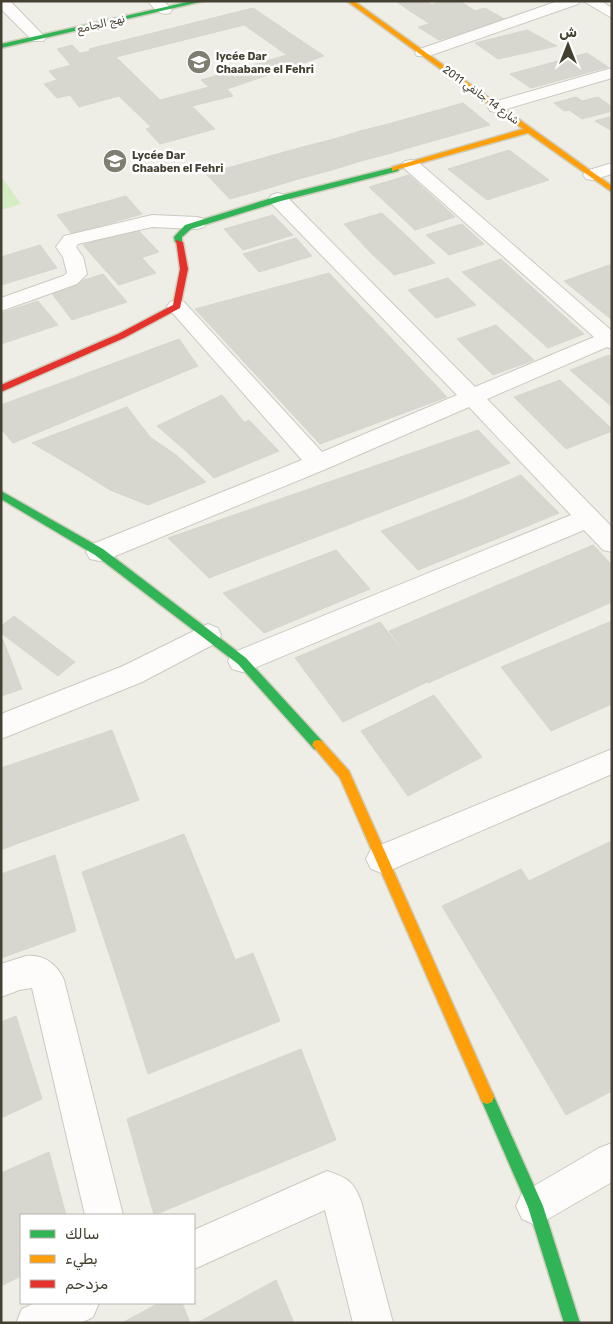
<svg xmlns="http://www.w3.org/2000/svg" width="613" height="1324" font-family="Rubik,Cairo,sans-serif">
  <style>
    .green { fill: #d5edc3 }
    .building { fill: #d8d7cf; stroke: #d7d5cc; fill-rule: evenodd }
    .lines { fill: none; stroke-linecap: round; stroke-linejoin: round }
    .street-casing { stroke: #cbcac2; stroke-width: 2 }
    .fast-casing { stroke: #cfcdbc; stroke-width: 3 }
    .slow-casing { stroke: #cfcdbc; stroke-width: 3 }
    .jam-casing { stroke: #cfcdbc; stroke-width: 3 }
    .street { fill: #fdfcfb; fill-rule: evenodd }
    .fast { fill: #30b455; fill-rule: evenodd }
    .slow { fill: #ff9f0a; fill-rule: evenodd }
    .jam { fill: #e5322d; fill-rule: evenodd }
    .labels { text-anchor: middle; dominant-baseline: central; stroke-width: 5; stroke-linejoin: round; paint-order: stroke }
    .far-street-label { font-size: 11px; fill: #454132; stroke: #fff }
    .far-poi-label { font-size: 11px; font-weight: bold; fill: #454132; stroke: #fff; text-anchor: start }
  </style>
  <rect width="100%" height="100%" fill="#efeee6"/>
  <path class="green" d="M1,176L21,204L1,210Z"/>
  <path class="building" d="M400,1H427L432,5L410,11L397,2Z
    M444,1H460L475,11L430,24L410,11Z
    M253,8L324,56L227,89L233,96L192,106L215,129L160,144L146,129L151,127L119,96L79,107L70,95L57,98L44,84L57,80L49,71L71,65L57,49L72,45L80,53L91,51L89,49ZM244,25L287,55L201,80L209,87L160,100L116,57Z
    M485,8L506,20L439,40L418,27Z
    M527,30L557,46L498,59L475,43Z
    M587,53L608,67L531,88L510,74Z
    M576,97L582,101L598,97L612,107V111L582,119L569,110L564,111L554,103Z
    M463,103L490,125L415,146L388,124Z
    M612,116V131L595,121Z
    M388,124L415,146L388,154L360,131Z
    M360,131L388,154L361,161L334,139Z
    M334,139L361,161L332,170L306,146Z
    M306,146L332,170L295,180L270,156Z
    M509,150L549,180L487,200L448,169Z
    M270,156L295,180L262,190L238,165Z
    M238,165L262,190L230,199L206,174Z
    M409,175L455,217L415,230L369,187Z
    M126,196L142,214L72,234L57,215Z
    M382,213L410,239L369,251L344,224Z
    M273,215L293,235L243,250L224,229Z
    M462,224L484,244L449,255L426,235Z
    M136,228L159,252L105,270L83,245Z
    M296,238L312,256L259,272L243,254Z
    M410,239L435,263L394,275L369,251Z
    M40,245L57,268L1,285V257Z
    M142,258L156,273L119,285L105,270Z
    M501,259L556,309L519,322L462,272Z
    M612,264V320L564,281Z
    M329,273L447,397L320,444L195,309Z
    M103,274L127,302L72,320L50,291Z
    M448,278L476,305L436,318L408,290Z
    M38,301L58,325L1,344V313Z
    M556,309L584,334L548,348L519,322Z
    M496,325L534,360L493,375L457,339Z
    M179,339L198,366L13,443L1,429V405Z
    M609,355L612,358V407L570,370Z
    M560,380L612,429V431L566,449L514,397Z
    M222,395L244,422L186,451L157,426Z
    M127,407L150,437L78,470L32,443Z
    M249,420L279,451L214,478L186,451Z
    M478,430L510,463L209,578L168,538Z
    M150,437L176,455L110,490L78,470Z
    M176,455L206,482L148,505L110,490Z
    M521,475L559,513L501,537L464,499Z
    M464,499L501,537L418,570L381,531Z
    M593,545L612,565V602L428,683L389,631Z
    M336,550L370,589L264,633L223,593Z
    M14,616L75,662L58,676L1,633V626Z
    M612,621V704L551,731L501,667Z
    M380,622L427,682L343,722L295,658Z
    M1,640H3L22,689L1,696Z
    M434,695L482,757L408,796L361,731Z
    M112,730L139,800L19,843L1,785V768Z
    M1,785L19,843L1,850Z
    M184,834L235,959L125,1002L82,872Z
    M612,841V895L584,854Z
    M584,854L612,895V965L591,975L529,881Z
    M55,855L76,931L1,958V874Z
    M521,869L591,975L508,1016L442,906Z
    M253,953L280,1021L148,1074L125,1002Z
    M612,965V1007L591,975Z
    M591,975L612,1007V1091L566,1115L508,1016Z
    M16,1016L42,1099L1,1118V1022Z
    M301,1049L336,1140L154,1215L127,1119Z
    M49,1152L66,1215H21V1276L1,1286V1173Z
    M276,1280L294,1323H197Z
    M159,1303H182L190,1323H122Z"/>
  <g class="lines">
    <g class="street-casing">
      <path id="street" d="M1,1H10L43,35L46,38L43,41H33L1,9Z
        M148,1H164L172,10L170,13C160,16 154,9 148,1Z
        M558,1H580L578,4L429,56H417L415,53L417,50Z
        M583,1H601L612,8V18Z
        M612,68V78L496,112L490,111L488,107L490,103Z
        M411,160L417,161L612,331V349L607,347L487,399L612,527V552L603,550L584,530L252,669L242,672L232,669L228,661L232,653L571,515L469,407L326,469L108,559L99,561L90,559L86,552L90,545L302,460L170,310L167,306L170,302L177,300L184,302L322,452L457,395L271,203L269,199L271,195L278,193L285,195L475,387L594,337L405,169L402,165L405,161Z
        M612,163V174L592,180L586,179L583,175L586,171Z
        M152,215L197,217L204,219L206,223L204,227L197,229L152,227L78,244L76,247L83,257L87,274L77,284L1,311V298L63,276L67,273L63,257L56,247L64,236Z
        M208,624L218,628L221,635L218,642L142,682L1,739V714L123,666Z
        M612,749V774L393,869L382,873L371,869L366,859L371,849Z
        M26,956C44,954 57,964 64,980L123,1215H85L32,988L19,990L1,997V964Z
        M612,1143V1182L548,1219L535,1225L522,1219L516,1206L522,1193L599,1148Z
        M327,1171C348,1178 353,1181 361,1201L393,1323H353L325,1210L194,1269V1230Z
        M35,1303H99L93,1317L81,1323H16L22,1309Z"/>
    </g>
    <g class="fast-casing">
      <path id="fast" d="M192,1H204L1,48V44Z
        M395,167L399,169L398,171L281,201L191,229L182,237V244L175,242L174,237L185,225L275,197Z
        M1,491L103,549L246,658L322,741L324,745L322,749L318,750L314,749L238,664L95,555L1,499Z
        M487,1090L492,1092L543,1206L580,1323H564L528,1207L480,1097L482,1092Z"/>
    </g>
    <g class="slow-casing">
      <path id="slow" d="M347,1H354L612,186V192L528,133L392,171V167L523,129Z
        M318,740L322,741L349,771L492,1092L494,1097L492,1102L487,1104L482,1102L340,778L312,745L314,741Z"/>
    </g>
    <g class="jam-casing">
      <path id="jam" d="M176,240L183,242L188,269L180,308L124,338L1,392V385L118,334L173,305L180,269Z"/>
    </g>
    <use href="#street" class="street"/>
    <use href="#fast" class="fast"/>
    <use href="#slow" class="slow"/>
    <use href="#jam" class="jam"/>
  </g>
  <defs>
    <g id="school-disc" transform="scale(1.25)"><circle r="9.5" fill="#807e71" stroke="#fff"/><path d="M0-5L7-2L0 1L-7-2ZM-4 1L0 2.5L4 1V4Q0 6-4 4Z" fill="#fff"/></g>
  </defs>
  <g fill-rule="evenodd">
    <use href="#school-disc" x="199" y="62"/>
    <use href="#school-disc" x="115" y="161"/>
  </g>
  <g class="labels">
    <g class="far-street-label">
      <text transform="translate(101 24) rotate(-13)">نهج الجامع</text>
      <text transform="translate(481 95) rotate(36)">شارع 14 جانفي 2011</text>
    </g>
    <g class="far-poi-label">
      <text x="216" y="56">lycée Dar<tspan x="216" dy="13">Chaabane el Fehri</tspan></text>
      <text x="132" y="155">Lycée Dar<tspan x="132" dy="13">Chaaben el Fehri</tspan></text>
    </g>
  </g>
  <rect width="613" height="1324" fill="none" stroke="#454132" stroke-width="5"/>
  <rect x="20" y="1214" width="175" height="90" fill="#ffffff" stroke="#b5b3ad"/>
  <rect x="30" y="1230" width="25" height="8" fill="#30b455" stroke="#b5b3ad"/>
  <text x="65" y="1239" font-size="15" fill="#454132">سالك</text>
  <rect x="30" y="1255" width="25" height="8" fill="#ff9f0a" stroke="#b5b3ad"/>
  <text x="65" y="1264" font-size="15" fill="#454132">بطيء</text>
  <rect x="30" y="1280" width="25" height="8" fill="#e5322d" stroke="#b5b3ad"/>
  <text x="65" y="1289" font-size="15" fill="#454132">مزدحم</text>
  <g transform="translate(568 45)" stroke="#ffffff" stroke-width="4" paint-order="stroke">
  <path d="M0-4L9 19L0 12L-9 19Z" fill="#454132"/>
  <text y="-8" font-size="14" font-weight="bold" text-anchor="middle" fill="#454132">ش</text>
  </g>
</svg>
